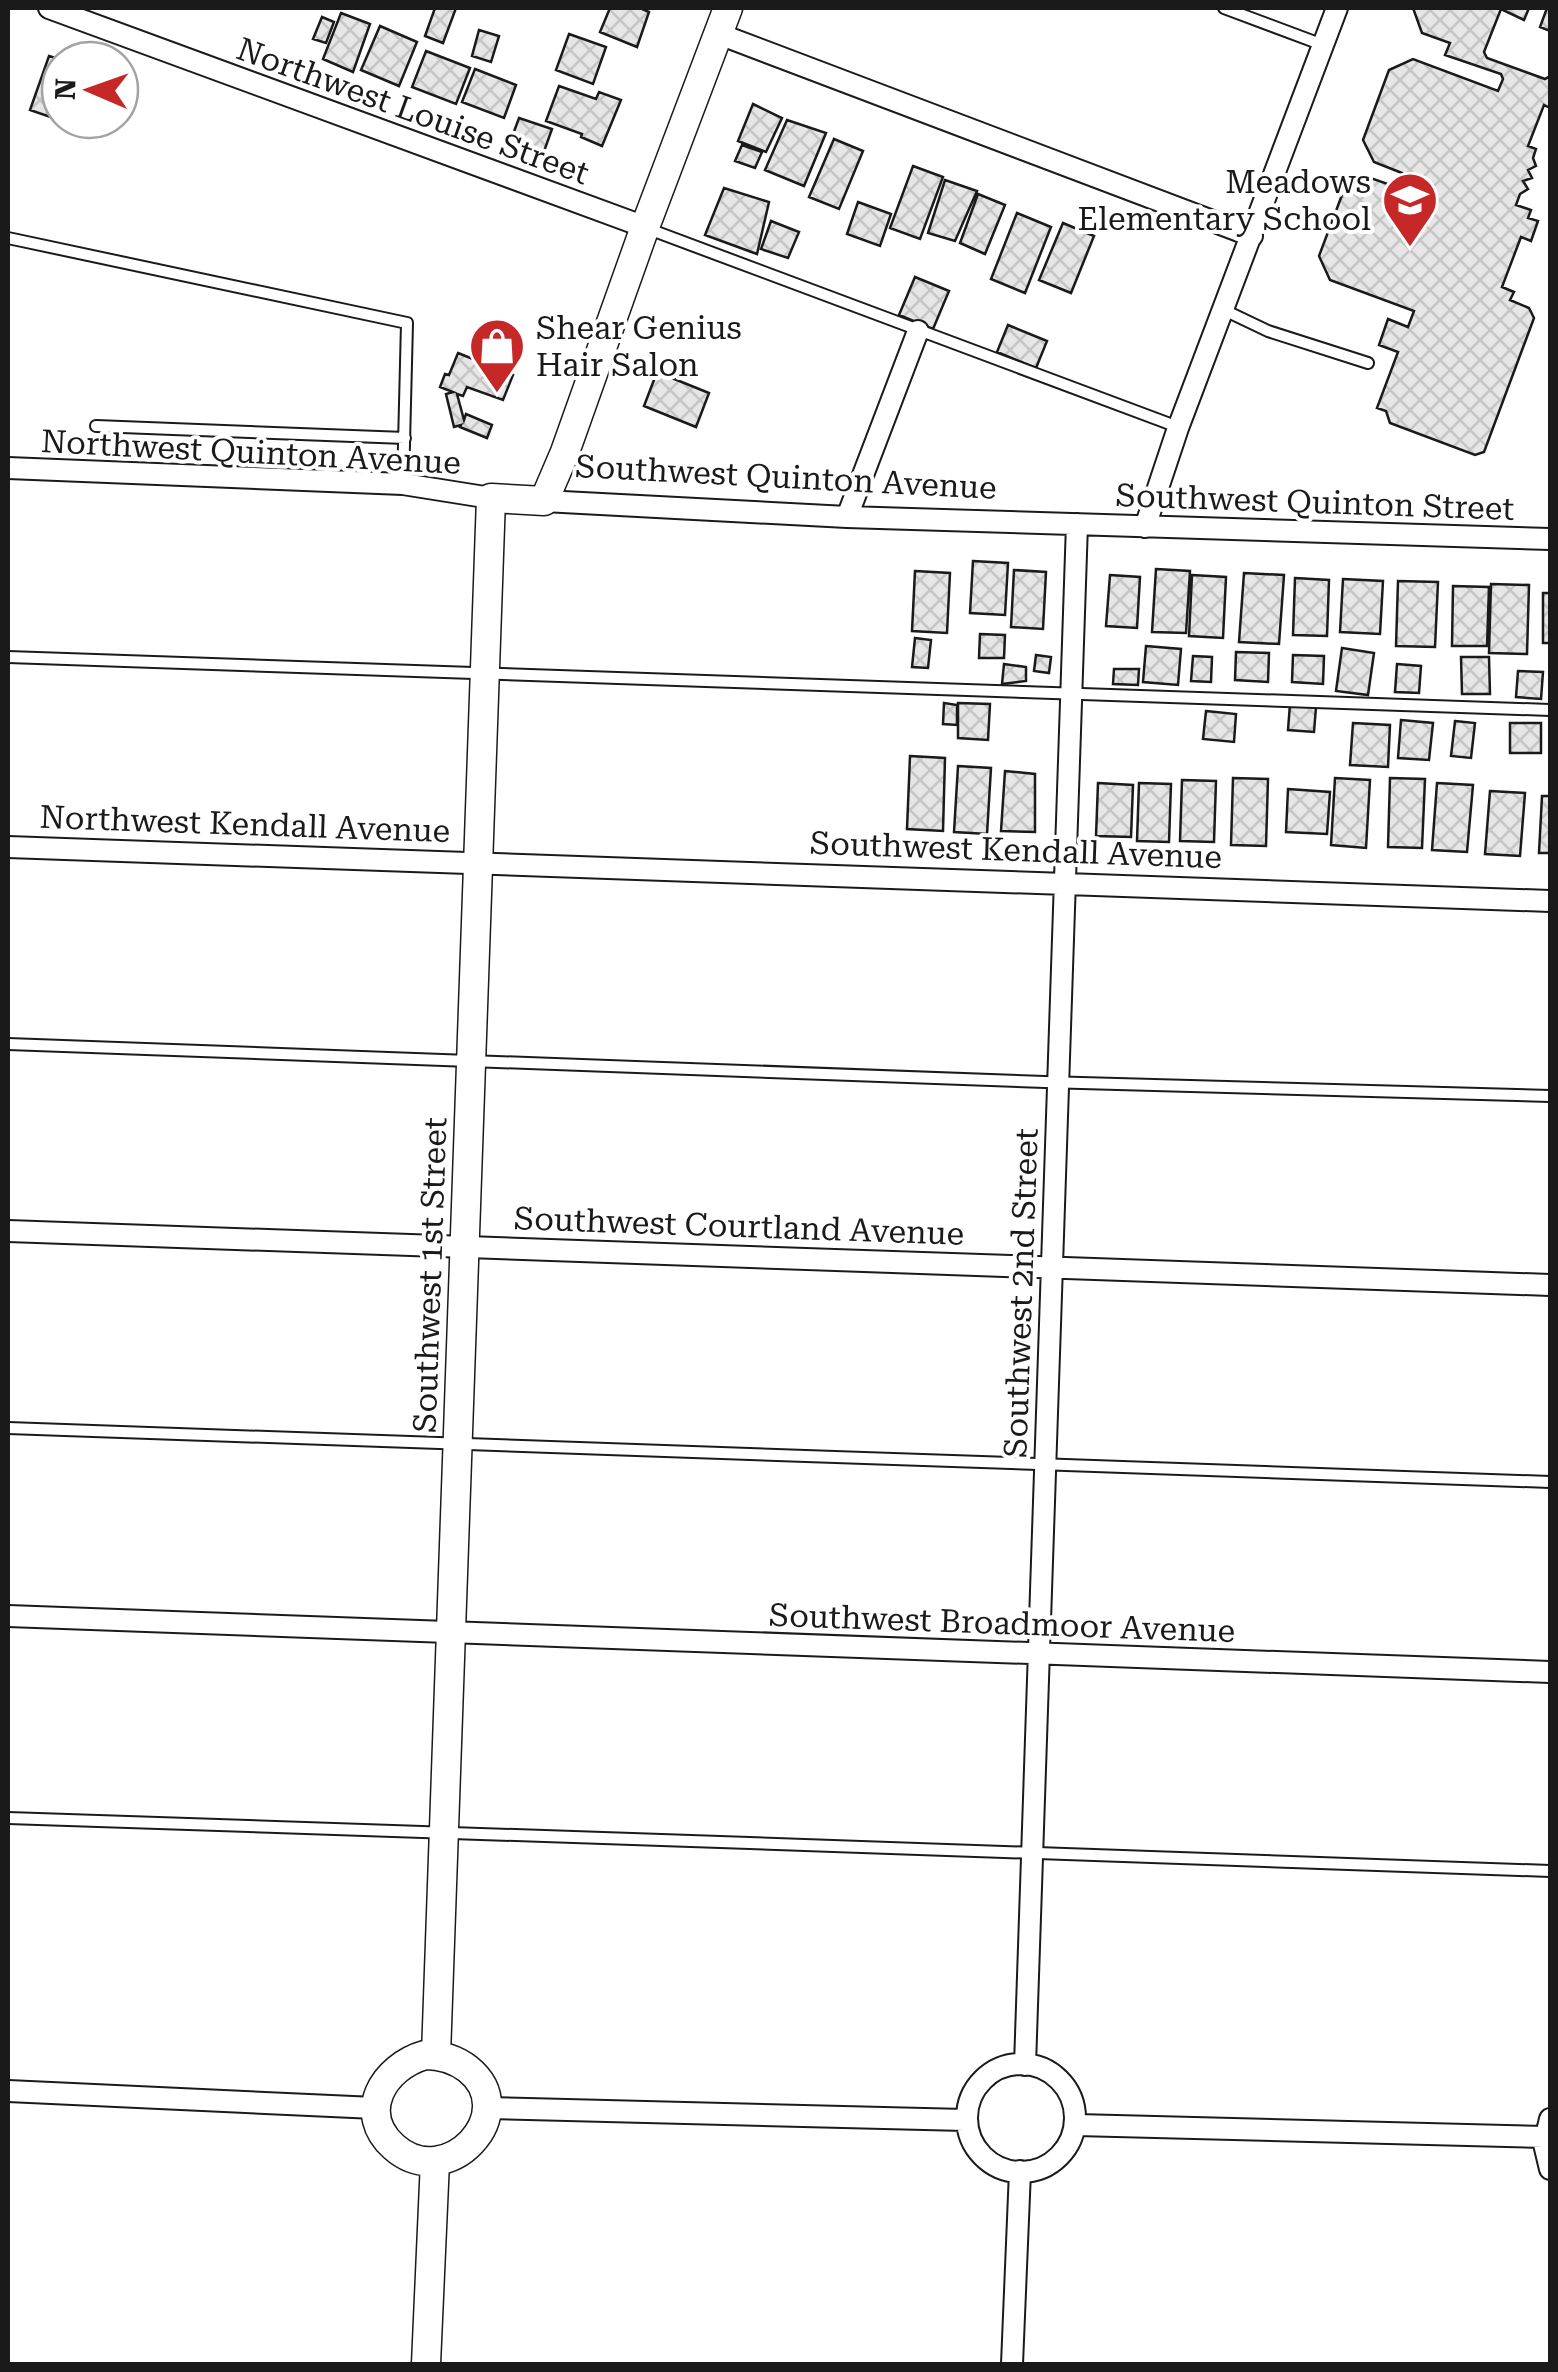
<svg xmlns="http://www.w3.org/2000/svg" width="1558" height="2372" font-family="'Roboto Serif',serif">
  <style>
    .building { fill: url(#building-cross-hatch); stroke: #1a1a1a; stroke-width: 2.5 }
    .lines { fill: none; stroke-linecap: round; stroke-linejoin: round }
    .lane-casing { stroke: #1a1a1a; stroke-width: 14 }
    .street-casing { stroke: #1a1a1a; stroke-width: 24 }
    .secondary-casing { stroke: #1a1a1a; stroke-width: 31 }
    .lane { stroke: #fff; stroke-width: 10 }
    .street { stroke: #fff; stroke-width: 20 }
    .secondary { stroke: #fff; stroke-width: 28 }
    .labels { text-anchor: middle; dominant-baseline: central; stroke-width: 8; stroke-linejoin: round; paint-order: stroke }
    .street-label { font-size: 32px; fill: #1a1a1a; stroke: #fff }
    .poi-label { font-size: 32px; fill: #1a1a1a; stroke: #fff; text-anchor: end }
  </style>
  <defs>
    <pattern id="building-cross-hatch" width="8" height="8" patternUnits="userSpaceOnUse" patternTransform="scale(2.5)"><rect width="8" height="8" fill="#e6e6e6"/><path d="M0 0l8 8M0 8l8-8" fill="none" stroke="#c5c5c5"/></pattern>
  </defs>
  <rect width="100%" height="100%" fill="#fff"/>
  <path class="building" d="M435,8H456L443,43L425,36Z
    M610,8H640L649,12L637,47L600,32Z
    M1413,8H1529L1524,20L1501,9L1484,52L1487,58L1545,79L1550,76V108L1544,105L1528,146L1536,149L1533,158L1536,166L1528,170L1532,178L1523,181L1528,189L1520,194L1516,205L1531,210L1528,218L1538,221L1531,241L1521,237L1502,287L1514,292L1510,300L1529,308L1534,318L1484,452L1475,455L1390,423L1386,411L1377,408L1398,352L1379,345L1388,319L1408,327L1414,311L1330,280L1319,256L1345,187L1368,177L1396,187L1402,173L1374,162L1363,140L1389,70L1413,59L1498,91L1503,79L1501,74L1445,55L1450,43L1422,33Z
    M1547,8H1550V31L1540,27Z
    M341,13L370,24L353,72L323,59Z
    M322,17L334,22L326,43L313,39Z
    M380,26L417,42L399,86L361,70Z
    M479,30L499,36L491,62L472,56Z
    M569,34L606,47L593,84L556,70Z
    M426,51L470,68L456,104L412,87Z
    M49,56L62,60V121L30,110Z
    M475,69L516,85L504,118L462,102Z
    M559,86L596,99L599,92L621,100L602,146L581,137L582,134L546,121Z
    M753,104L782,118L766,152L738,141Z
    M519,118L552,129L542,157L509,145Z
    M787,120L826,133L804,186L765,170Z
    M834,139L863,151L839,209L809,197Z
    M742,145L762,152L755,168L735,161Z
    M913,166L943,177L920,239L890,228Z
    M945,180L977,191L955,241L928,233Z
    M724,188L769,202L757,254L705,235Z
    M978,194L1005,205L985,254L960,243Z
    M858,202L891,214L880,246L847,234Z
    M1017,213L1051,227L1025,293L991,279Z
    M771,221L799,232L788,258L761,249Z
    M1063,223L1094,236L1071,293L1039,280Z
    M915,277L949,291L933,329L899,315Z
    M1008,325L1047,341L1036,368L997,352Z
    M458,353L513,375L503,400L467,387L463,396L457,394L464,420L466,414L492,425L487,438L460,427L461,425L454,427L446,394L453,392L440,387L445,374L449,375Z
    M657,372L709,393L696,427L644,406Z
    M973,561L1008,563L1005,615L970,613Z
    M1156,569L1190,571L1186,633L1152,632Z
    M1014,570L1046,572L1043,629L1011,627Z
    M915,571L950,573L947,633L912,631Z
    M1244,573L1284,575L1279,644L1239,642Z
    M1110,575L1140,577L1137,628L1106,626Z
    M1192,575L1226,577L1223,638L1189,636Z
    M1295,578L1329,580L1327,636L1293,635Z
    M1343,579L1383,581L1380,634L1340,632Z
    M1398,581L1438,582L1435,647L1396,646Z
    M1491,584L1529,585L1527,654L1489,653Z
    M1453,586L1489,587L1487,646H1452Z
    M1543,593H1550V643H1543Z
    M980,634L1005,635L1004,658H979Z
    M915,638L931,640L928,668L912,667Z
    M1146,646L1181,649L1178,685L1143,682Z
    M1342,648L1374,653L1368,695L1336,691Z
    M1236,652L1269,653L1268,682L1235,680Z
    M1036,655L1051,657L1049,673L1034,671Z
    M1293,655L1324,656L1323,684L1292,682Z
    M1193,656L1212,657L1211,682L1191,681Z
    M1461,657H1489L1490,694H1462Z
    M1004,664L1026,667V681L1002,684Z
    M1397,664L1421,666L1419,693L1395,692Z
    M1114,669H1139L1138,685L1113,684Z
    M1518,671L1543,672L1541,699L1516,697Z
    M944,703L957,705V725L943,724Z
    M958,703L990,704L988,740L958,738Z
    M1290,704L1316,707L1314,732L1288,730Z
    M1206,711L1236,714L1234,742L1203,739Z
    M1401,720L1433,723L1429,760L1398,758Z
    M1455,721L1475,723L1471,758L1451,756Z
    M1353,723L1390,725L1388,767L1350,765Z
    M1510,723H1541V753H1510Z
    M910,756L945,758L943,831L907,829Z
    M958,766L991,768L987,834L954,832Z
    M1005,771L1035,774V832L1001,831Z
    M1233,778L1268,779L1266,846L1231,845Z
    M1335,778L1370,780L1366,848L1331,845Z
    M1390,778L1425,779L1422,848L1388,847Z
    M1182,780L1216,781L1214,842L1180,841Z
    M1098,783L1133,785L1131,837L1096,836Z
    M1139,783L1171,784L1169,842L1137,841Z
    M1437,783L1473,785L1467,852L1432,850Z
    M1288,789L1330,792L1327,834L1286,832Z
    M1490,791L1525,793L1520,856L1485,854Z
    M1542,796H1550V853H1539Z"/>
  <g class="lines">
    <g class="lane-casing">
      <path id="lane" d="M1224,8L1323,45
        M646,228L1178,427
        M8,238L407,323L403,484
        M1224,310L1268,331L1368,363
        M96,426L405,438
        M8,657L1550,710
        M8,1044L1045,1082L1550,1096
        M8,1428L1550,1482
        M8,1818C522,1837 1036,1850 1550,1871"/>
    </g>
    <g class="street-casing">
      <path id="street" d="M49,8L645,227
        M719,34L1252,236
        M8,468L403,484L491,498
        M544,501L847,517L1550,539
        M847,517L918,331
        M1145,527L1178,428L1337,8
        M8,847L1550,901
        M8,1231L1550,1285
        M8,1616L1550,1672
        M967 2118a54 54 0 1 1 108 0a54 54 0 1 1-108 0Z
        M1025,2065L1077,524
        M8,2091L375,2108
        M487,2108L965,2120
        M1550,2119L1544,2144L1550,2169
        M1077,2125L1544,2137
        M1012,2364L1020,2171"/>
    </g>
    <g class="secondary-casing">
      <path id="secondary" d="M425,2055C442,2055 455,2059 468,2069C523,2113 447,2194 394,2147C356,2113 383,2067 425,2055Z
        M436,2055L491,498L544,501L565,452L645,227L728,8
        M426,2364L435,2161"/>
    </g>
    <use href="#lane" class="lane"/>
    <use href="#street" class="street"/>
    <use href="#secondary" class="secondary"/>
  </g>
  <defs>
    <g id="school-pin" transform="scale(2.875)"><path d="M0 17L-7.5 6A9.5 9.5 0 1 1 7.5 6Z" fill="#c62828" stroke="#fff"/><path d="M0-5L7-2L0 1L-7-2ZM-4 1L0 2.5L4 1V4Q0 6-4 4Z" fill="#fff"/></g>
    <g id="shop-pin" transform="scale(2.875)"><path d="M0 17L-7.5 6A9.5 9.5 0 1 1 7.5 6Z" fill="#c62828" stroke="#fff"/><path d="M-5-2.5h2.3a2.7 3.5 0 0 1 5.4 0H5L5.5 6h-11ZM-1.5-2.5h3a1.5 2.3 0 0 0-3 0Z" fill="#fff"/></g>
  </defs>
  <g fill-rule="evenodd">
    <use href="#school-pin" x="1410" y="200"/>
    <use href="#shop-pin" x="497" y="346"/>
  </g>
  <g class="labels">
    <g class="street-label">
      <text transform="translate(413 111) rotate(20)">Northwest Louise Street</text>
      <text transform="translate(251 452) rotate(3)">Northwest Quinton Avenue</text>
      <text transform="translate(786 477) rotate(3)">Southwest Quinton Avenue</text>
      <text transform="translate(1315 502) rotate(2)">Southwest Quinton Street</text>
      <text transform="translate(245 824) rotate(2)">Northwest Kendall Avenue</text>
      <text transform="translate(1016 850) rotate(2)">Southwest Kendall Avenue</text>
      <text transform="translate(739 1226) rotate(2)">Southwest Courtland Avenue</text>
      <text transform="translate(430 1275) rotate(-88)">Southwest 1st Street</text>
      <text transform="translate(1021 1293) rotate(-88)">Southwest 2nd Street</text>
      <text transform="translate(1002 1623) rotate(2)">Southwest Broadmoor Avenue</text>
    </g>
    <g class="poi-label">
      <text x="1371" y="182">Meadows<tspan x="1371" dy="37">Elementary School</tspan></text>
      <text x="536" y="328" text-anchor="start">Shear Genius<tspan x="536" dy="37">Hair Salon</tspan></text>
    </g>
  </g>
  <rect width="1558" height="2372" fill="none" stroke="#1a1a1a" stroke-width="20"/>
  <g transform="translate(90 90) rotate(272)"><circle r="48" fill="#ffffff" stroke="#a3a3a3" stroke-width="2.5"/>
  <path d="M0-8L18 38L0 25L-18 38Z" fill="#c62828"/>
  <text y="-15" font-size="28" font-weight="bold" text-anchor="middle" fill="#1a1a1a">N</text>
  </g>
</svg>
